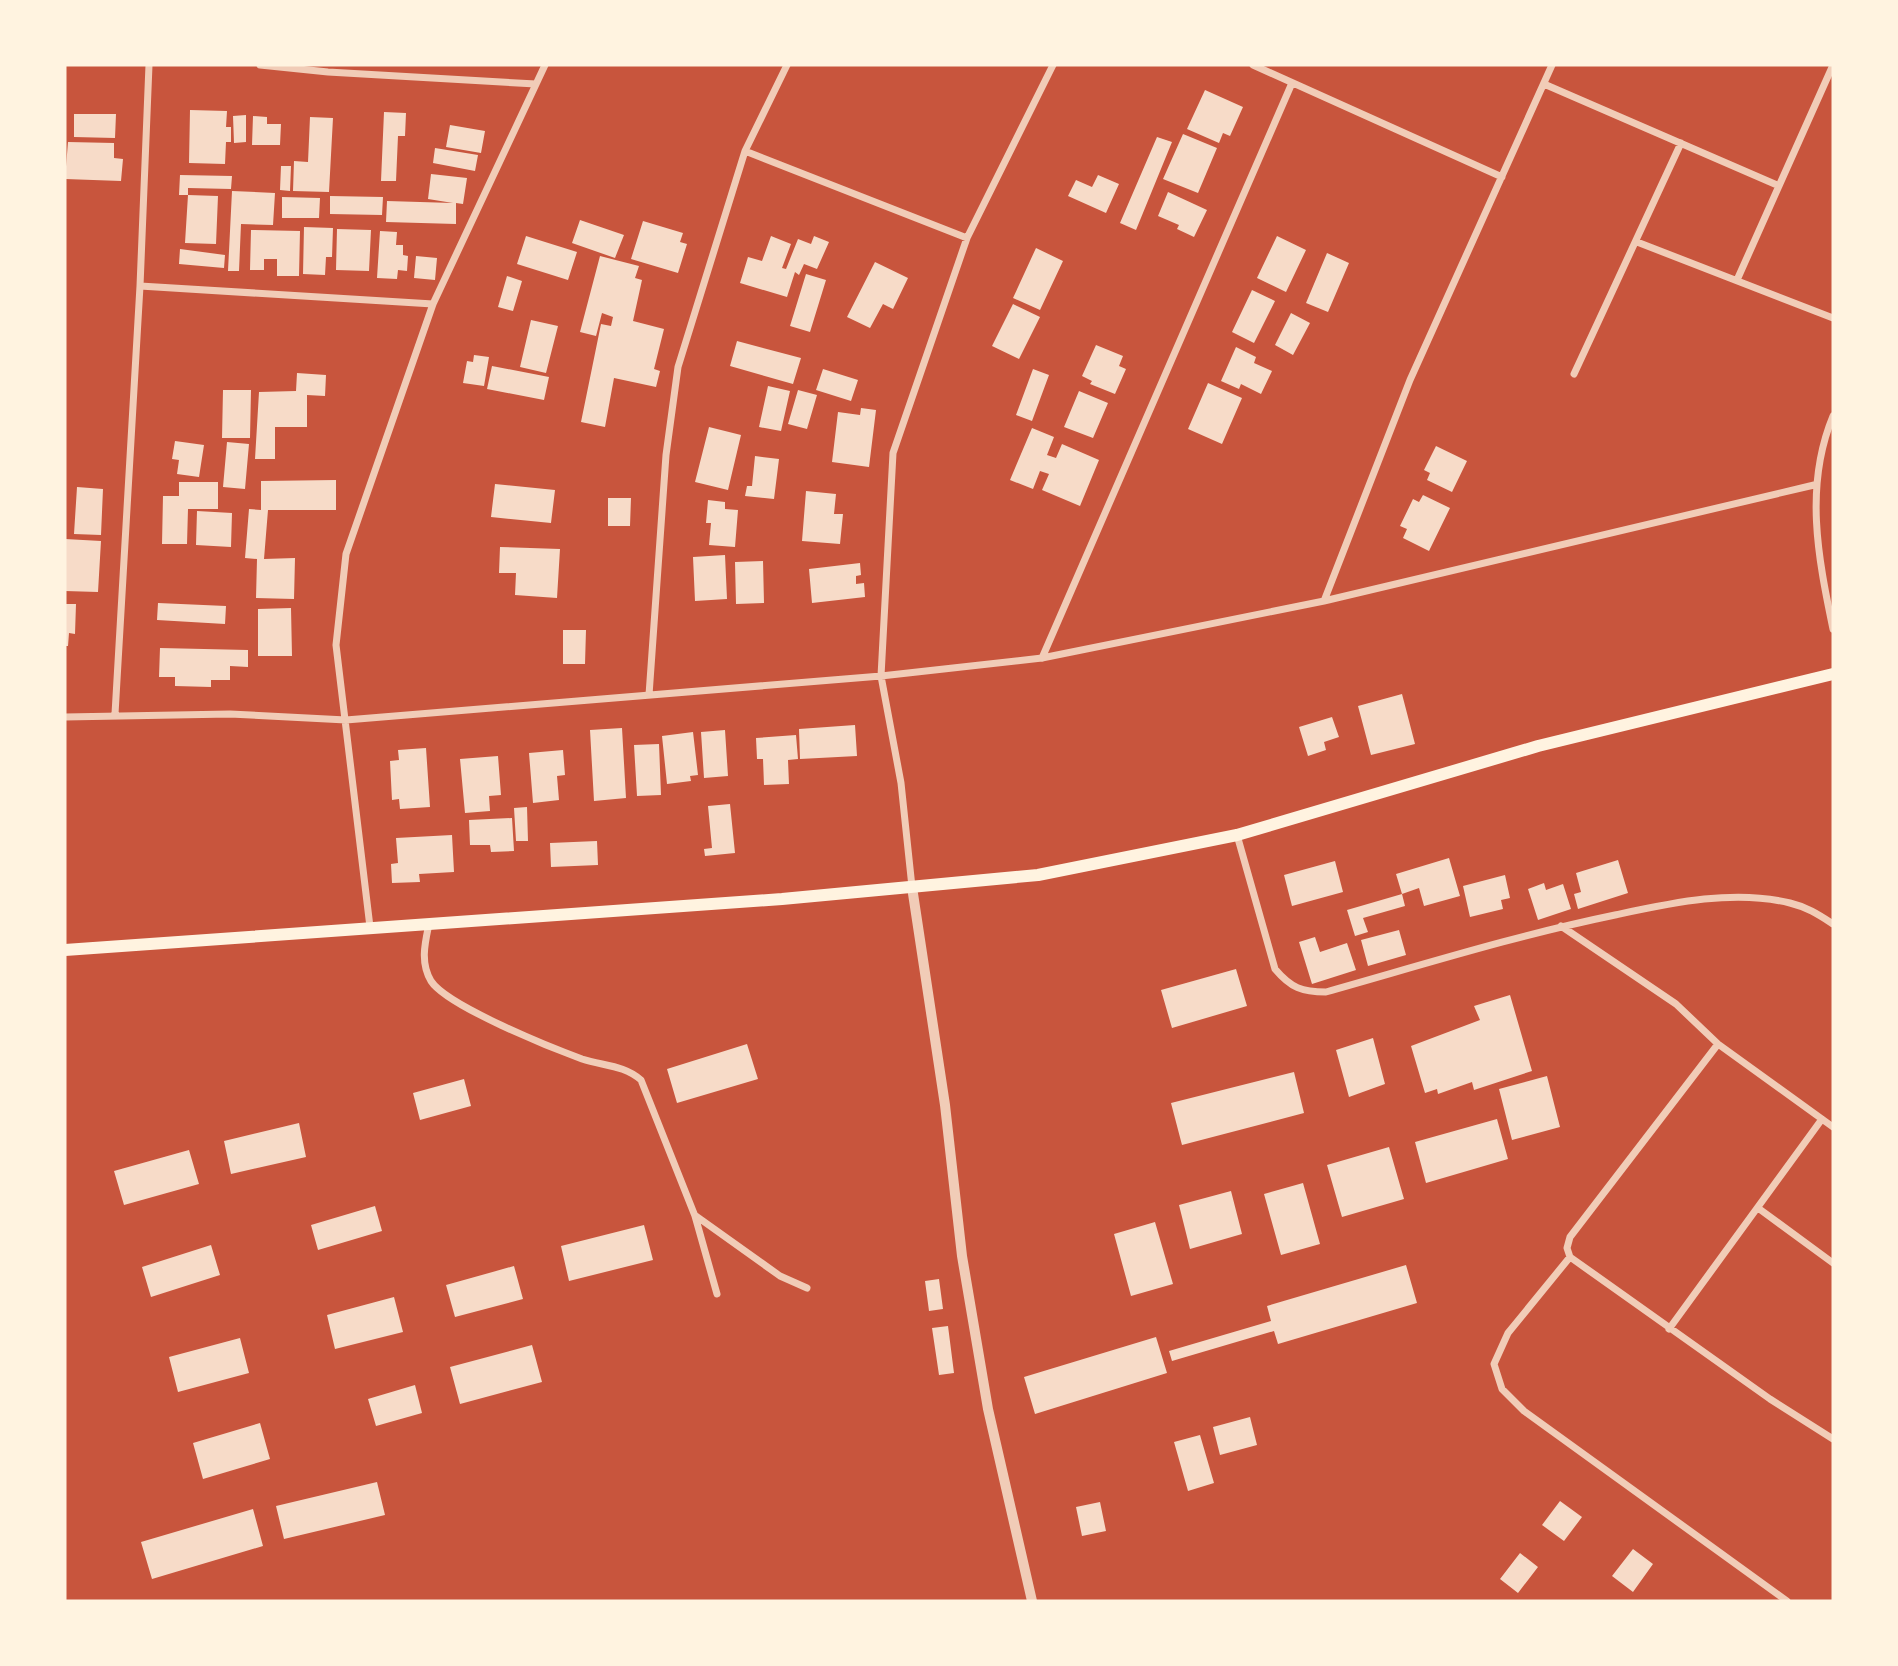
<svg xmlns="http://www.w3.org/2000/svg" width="1898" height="1666" font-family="'Titillium Web',sans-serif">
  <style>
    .building { fill: #f7dbc8 }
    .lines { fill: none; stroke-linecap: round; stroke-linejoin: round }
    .minor { stroke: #f1ccb7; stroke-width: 7 }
    .tertiary { stroke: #f1ccb7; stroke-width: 10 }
    .primary { stroke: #fff3e0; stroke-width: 12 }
  </style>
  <rect width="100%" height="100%" fill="#c8553d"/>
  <path class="building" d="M1205,90L1243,107L1230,136L1223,133L1219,143L1187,129Z
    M190,110L227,111L226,127H231V142H226L225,164L189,163Z
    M384,112L406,113L405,136H398L396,181H381Z
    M74,114H116L115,138L74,137Z
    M246,115V142L234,143L233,116Z
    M253,116L267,117V124H281L280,145H252Z
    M310,117L333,118L329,192L293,191L294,161L308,162Z
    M450,125L485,131L481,153L446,147Z
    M1183,134L1217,148L1198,193L1163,179Z
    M1157,137L1172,142L1136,230L1120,223Z
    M68,142L114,143V158L123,159L121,181L65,179Z
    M435,148L478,155L475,171L433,163Z
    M281,166H291L290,191L280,190Z
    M431,174L467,178L463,204L456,203V224L386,222L387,201L453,203L428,199Z
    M180,175L232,176L231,189L188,188V195H179Z
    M1098,175L1119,184L1106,213L1068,196L1076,180L1092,187Z
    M232,191L275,193L273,225L241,224L239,271H228Z
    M1168,192L1207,210L1194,237L1177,229L1179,225L1158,216Z
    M188,195L218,196L216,244L185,243Z
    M330,196L383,197L382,215L330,214Z
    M282,197L320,198L319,218H282Z
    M580,220L624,235L615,258L572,243Z
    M643,221L683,233L680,242L687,244L678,273L631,259Z
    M304,227L333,228L332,257H326L325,275L303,274Z
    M337,229L371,230L369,271L336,270Z
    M251,230L300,231L299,276H277V259H264V270H250Z
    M380,231L397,232L396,245H403V255L408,256L407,271L398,270L397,279L377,278Z
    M526,236L577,252L568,280L517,264Z
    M771,236L791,244L782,268L786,269L798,239L811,244L814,236L829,242L817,269L804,264L799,275L795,272L787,297L740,283L748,257L762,261Z
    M1277,236L1306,250L1286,292L1257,278Z
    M1036,248L1063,261L1040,310L1013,298Z
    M180,249L225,255L224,268L179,264Z
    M1327,253L1349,263L1328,312L1306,303Z
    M416,256L437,258L435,280L414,278Z
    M600,256L639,266L635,278L642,280L633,321L664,329L654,369L660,371L656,387L614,378L605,427L581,422L601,324L611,326L613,317L602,313L596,336L580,332Z
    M875,262L908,278L893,309L883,304L870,328L847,317Z
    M806,274L826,280L810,332L790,326Z
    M507,276L522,281L513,311L498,307Z
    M1252,290L1275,301L1254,343L1232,332Z
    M1013,304L1040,317L1019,359L992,346Z
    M1291,313L1310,323L1293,355L1275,345Z
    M531,320L558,326L546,373L520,367Z
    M737,341L801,358L793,384L730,366Z
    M1096,345L1123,356L1119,366L1126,369L1115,394L1090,384L1092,381L1082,376Z
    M1236,347L1256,357L1254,363L1272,371L1261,394L1241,384L1239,389L1221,381Z
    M474,355L489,357L484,386L463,383L467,361L473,362Z
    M492,366L549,377L544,400L487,389Z
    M823,369L858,380L851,401L816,390Z
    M1033,369L1049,375L1032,421L1016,415Z
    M297,373L326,375L325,396L307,395V427H275V459H255L259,392L296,391Z
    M1208,383L1242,398L1222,444L1188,429Z
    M768,386L790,391L781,431L759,427Z
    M223,390H251L250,438H222Z
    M798,390L817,395L807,429L788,424Z
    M1079,391L1108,403L1093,438L1064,427Z
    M861,408L876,410L869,467L832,462L838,412L860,415Z
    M709,427L741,435L728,490L695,482Z
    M1032,428L1054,437L1047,455L1056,458L1062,444L1099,460L1080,506L1042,490L1049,474L1040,471L1033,489L1010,480Z
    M175,441L204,445L199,477L177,474L179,460L172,459Z
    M227,442L249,444L245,489L223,487Z
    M1436,446L1467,461L1452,492L1427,480L1430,473L1424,470Z
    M755,456L779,459L774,499L745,496L747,486H752Z
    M336,480V510H268L264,559L295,558L294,599L256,598L257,559L245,558L249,509L261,510V481Z
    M179,482H218V509H188L187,544H162L163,496H179Z
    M495,484L555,490L551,523L491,517Z
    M77,487L103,489L101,535L74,534Z
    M806,491L836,494L834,514H843L840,544L802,541Z
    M1423,495L1450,508L1429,551L1403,538L1407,529L1400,526L1413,499L1419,502Z
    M608,498H631L630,526H608Z
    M708,500L725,502V509L738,510L735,547L709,545L711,523H706Z
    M197,511L232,513L231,547L196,545Z
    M65,539L101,541L98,592L65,591Z
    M500,547L560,549L557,598L515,595L516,573H499Z
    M725,555L727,599L695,601L693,557Z
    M763,561L764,603L736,604L735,562Z
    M860,563L861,575L856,576V584L864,583L865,597L812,603L809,569Z
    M158,603L226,606L225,624L157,620Z
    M65,604H76L75,634L69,633L68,646H65Z
    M291,608L292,656H258V609Z
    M563,630H586L585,664H563Z
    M160,648L248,650V667L230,666V680H211V687L175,686V677H159Z
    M1402,694L1415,744L1371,755L1358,706Z
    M1332,717L1339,737L1324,742L1326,750L1308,756L1299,727Z
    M855,725L857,756L800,759L799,729Z
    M622,728L626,798L594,801L590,730Z
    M725,730L728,776L704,778L701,732Z
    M693,732L698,775L690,776L691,781L667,784L662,736Z
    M796,735L798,759L788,760L789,784L764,785L763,759H757L756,738Z
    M659,744L661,795L637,796L634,745Z
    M426,748L430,807L400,809L399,799L392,800L390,761L399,760L398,750Z
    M563,750L565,775L557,776L559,800L533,803L529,753Z
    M498,756L501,795L489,796L490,811L465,813L460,759Z
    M730,804L735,853L705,856L704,849L712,848L708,806Z
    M527,807L528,841H516L514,808Z
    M512,818L514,851L491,852L490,845H470L469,820Z
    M452,835L454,872L419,874L420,882L392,883L391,864L398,863L396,838Z
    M597,841L598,865L551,867L550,843Z
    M1449,858L1460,896L1424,906L1419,888L1402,894L1405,906L1363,918L1368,932L1355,936L1347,910L1402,894L1396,874Z
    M1618,860L1628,893L1578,909L1574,894L1581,892L1576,873Z
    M1335,861L1343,892L1292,906L1284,875Z
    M1505,875L1510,898L1501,900L1503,909L1470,917L1463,886Z
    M1544,883L1546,890L1563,884L1571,909L1538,920L1528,889Z
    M1399,930L1406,955L1368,966L1361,940Z
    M1315,937L1320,952L1347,943L1356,970L1312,984L1299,942Z
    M1236,969L1247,1006L1172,1028L1161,990Z
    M1510,995L1532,1071L1474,1090L1472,1082L1438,1094L1437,1089L1425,1093L1411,1046L1480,1020L1474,1006Z
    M1373,1038L1385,1084L1349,1097L1336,1050Z
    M747,1044L758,1079L677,1103L667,1069Z
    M1294,1072L1304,1113L1182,1145L1171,1103Z
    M1547,1076L1560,1127L1512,1140L1499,1089Z
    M464,1079L471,1106L420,1120L413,1093Z
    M1497,1119L1508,1159L1426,1183L1415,1142Z
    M299,1123L306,1157L231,1174L224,1141Z
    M1389,1147L1404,1199L1342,1217L1327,1165Z
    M189,1150L199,1184L124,1205L114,1171Z
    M1303,1183L1320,1244L1281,1255L1264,1194Z
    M1231,1191L1242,1234L1190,1249L1179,1205Z
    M375,1206L382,1231L318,1250L311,1225Z
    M1155,1222L1173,1284L1131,1296L1114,1234Z
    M644,1225L653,1260L569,1281L561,1246Z
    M211,1245L220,1275L151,1297L142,1267Z
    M1406,1265L1417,1303L1278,1344L1274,1331L1172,1361L1169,1351L1271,1321L1267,1306Z
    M514,1266L523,1299L455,1317L446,1285Z
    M939,1279L943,1309L929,1311L925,1281Z
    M394,1297L403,1332L335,1349L327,1315Z
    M948,1326L954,1373L939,1375L932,1328Z
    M1156,1337L1167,1373L1035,1414L1024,1377Z
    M240,1338L249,1373L178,1392L169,1357Z
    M532,1345L542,1382L460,1404L450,1367Z
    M415,1385L422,1413L376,1426L368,1399Z
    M1250,1417L1257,1445L1220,1455L1213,1427Z
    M260,1423L270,1459L203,1479L193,1443Z
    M1200,1435L1214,1483L1188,1491L1174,1442Z
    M377,1482L385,1515L284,1539L276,1506Z
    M1560,1501L1582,1517L1564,1541L1542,1525Z
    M1100,1502L1106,1531L1082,1536L1076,1507Z
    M253,1509L263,1546L152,1579L141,1542Z
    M1633,1549L1653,1564L1633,1592L1612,1576Z
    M1520,1553L1538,1567L1518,1593L1500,1579Z"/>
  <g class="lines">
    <path class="minor" d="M260,65L328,72L536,84
      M1253,65L1502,177
      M1544,84L1777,185
      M745,151L967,238
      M1637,242L1833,318
      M1737,280L1833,65
      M140,286L433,304
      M1574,374L1681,143
      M1833,416C1804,486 1818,557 1833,629
      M1324,601L1410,380L1552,65
      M1042,658L1292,83
      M649,695L666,455L678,367L745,151L787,65
      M115,714L140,286L149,65
      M65,717L230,714L346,720L881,676L1042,658L1324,601L1814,485
      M1237,835L1275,969C1291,988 1302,992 1326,992C1422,965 1518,935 1615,915C1671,903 1734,889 1790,903C1807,907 1819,915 1833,924
      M912,887L901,783L881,676L893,453L967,238L1053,65
      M429,924C425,943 420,962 431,981C447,1006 552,1048 582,1059C604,1066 624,1065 641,1080L695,1216L717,1294
      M1561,926L1676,1004L1718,1044L1833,1127
      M370,927L336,645L346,554L433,304L545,65
      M1718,1044L1570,1237L1567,1248L1570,1257L1770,1399L1833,1439
      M1758,1208L1833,1263
      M696,1216L780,1276L807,1288
      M1570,1257L1508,1333L1494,1364L1502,1389L1524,1411L1787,1601
      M1669,1329L1822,1119"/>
    <path class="tertiary" d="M912,887L945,1105L962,1256L988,1409L1032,1601"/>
    <path class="primary" d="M65,950L782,899L1038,875L1237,835L1538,746L1833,674"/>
  </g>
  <rect width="1898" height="1666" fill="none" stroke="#fff3e0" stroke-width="133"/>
</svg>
